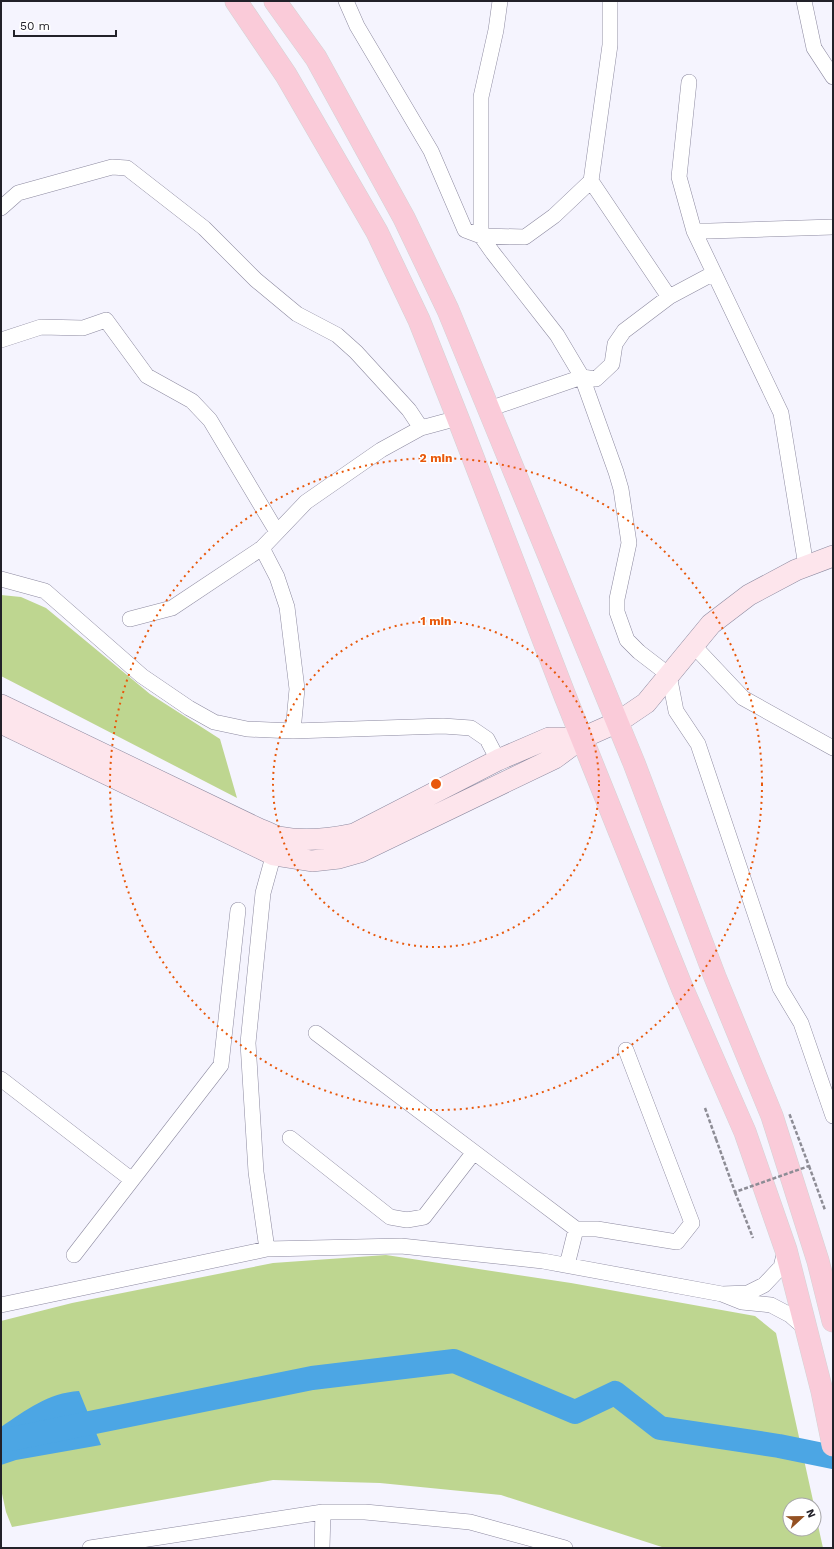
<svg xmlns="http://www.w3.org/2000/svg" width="834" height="1549" font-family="'Work Sans',sans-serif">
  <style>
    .green { fill: #bed690 }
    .water { fill: #4ca6e4 }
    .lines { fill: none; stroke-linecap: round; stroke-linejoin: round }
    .river { stroke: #4ca6e4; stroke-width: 24 }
    .street-casing { stroke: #8d8aa0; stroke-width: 16 }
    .secondary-casing { stroke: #8d8aa0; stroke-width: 22 }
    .primary-casing { stroke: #d3d3d4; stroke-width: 23 }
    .path { stroke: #8d8c95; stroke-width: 2.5; stroke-dasharray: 4 2; stroke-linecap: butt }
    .street { stroke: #fff; stroke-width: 15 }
    .secondary { stroke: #fde5ec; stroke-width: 21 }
    .primary { stroke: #facbd9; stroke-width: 22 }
    .path-bridge { stroke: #8d8c95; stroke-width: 2.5; stroke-dasharray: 4 2; stroke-linecap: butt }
    .ring { fill: none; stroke: #e8590c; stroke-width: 2; stroke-dasharray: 2 4 }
    .centre { fill: #e8590c; stroke: #fff; stroke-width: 2 }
    .ring-label { font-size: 12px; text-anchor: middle; font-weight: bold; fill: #e8590c; stroke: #fff; stroke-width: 3; stroke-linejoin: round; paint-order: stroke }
  </style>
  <rect width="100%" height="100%" fill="#f5f4fe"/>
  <path class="green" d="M1,595L21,597L46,608L150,694L220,739L237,798L1,676Z
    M386,1255L571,1283L755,1316L776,1333L814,1505H790V1529H814V1507L823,1548H665L501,1495L380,1483L273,1480L12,1527L6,1512L1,1489V1321L72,1303L273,1263Z"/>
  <path class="water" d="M79,1391L101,1445L16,1460L1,1465V1427C26,1410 48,1393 79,1391Z"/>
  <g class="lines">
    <path class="river" d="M1,1441L312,1378L454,1361L575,1412L615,1393L660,1428L779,1446L833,1457"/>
    <g class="street-casing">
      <path id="street" d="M346,1L357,26L431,151L465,230L481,236L525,237L554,216L591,181L610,45V1
        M500,1L496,30L481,97V236L493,253L557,335L582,377L616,472L621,489L629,543L617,599V612L627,640L639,652L669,675L676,711L698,744L780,988L801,1023L833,1116
        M804,1L814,48L833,77
        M689,82L679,177L694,231L781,413L806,566
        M591,181L669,297
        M1,208L18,193L112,167L127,168L204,228L256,280L297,314L337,335L356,352L409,410L421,428
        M694,231H710L833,227
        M1,340L41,327L83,328L106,320L147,376L192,401L210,420L277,532
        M489,409L582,377L596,379L612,364L615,344L624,331L669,297L714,273
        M262,548L277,577L287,607L297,689L293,731
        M1,579L45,591L142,676L189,708L214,722L247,729L293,731L443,726L471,728L487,739L498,760
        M130,619L172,608L262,548L306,502L381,450L421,428L458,418
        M693,645L743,698L833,748
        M316,1033L576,1229H597L677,1242L692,1223L626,1050
        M1,1079L132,1180
        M290,1138L390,1217L407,1220L424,1217L474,1152
        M267,1249L256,1172L248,1043L263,893L276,846
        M785,1251L781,1267L764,1285L748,1293L722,1294L742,1302L771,1305L790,1315L806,1329
        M74,1255L221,1065L238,910
        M567,1265L576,1229
        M1,1305L267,1249L401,1246L543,1261L722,1294
        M90,1548L323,1512H365L470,1522L565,1548
        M322,1548L323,1512"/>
    </g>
    <g class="secondary-casing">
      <path id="secondary" d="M1,705L259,829C266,831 273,836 279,837C304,842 330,839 354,834L498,760L549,738H582
        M1,723L274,855L312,861L339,858L360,852L555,758L582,738L618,722L646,703L711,624L749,595L796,570L833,556"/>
    </g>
    <g class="primary-casing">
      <path id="primary" d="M236,1L286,75L377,232L419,320L459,421L565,696L683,990L745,1132L786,1250L822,1391L833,1445
        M275,1L316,58L404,218L448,310L634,763L715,977L772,1116L818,1261L833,1321"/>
    </g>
    <path class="path" d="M705,1108L716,1139
      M809,1166L825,1210
      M735,1192L753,1238"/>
    <use href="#street" class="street"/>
    <use href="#secondary" class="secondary"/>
    <use href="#primary" class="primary"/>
    <path class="path-bridge" d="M716,1139L735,1192L809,1166L789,1113"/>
  </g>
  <g class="ring">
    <circle cx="436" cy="784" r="163"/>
    <circle cx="436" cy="784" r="326"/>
  </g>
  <circle cx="436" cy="784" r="6" class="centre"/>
  <g class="ring-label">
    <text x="436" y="462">2 min</text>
    <text x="436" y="625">1 min</text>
  </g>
  <rect width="834" height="1549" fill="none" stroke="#222129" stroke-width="4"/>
  <g transform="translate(802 1517) rotate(68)"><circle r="19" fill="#ffffff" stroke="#a7a6a9"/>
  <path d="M0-3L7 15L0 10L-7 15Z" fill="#945122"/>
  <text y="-6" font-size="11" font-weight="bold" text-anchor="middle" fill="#222129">N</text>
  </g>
  <path d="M14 30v6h102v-6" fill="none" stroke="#222129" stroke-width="2"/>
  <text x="20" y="30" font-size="12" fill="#222129" stroke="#ffffff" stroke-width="3" paint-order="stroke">50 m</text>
</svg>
